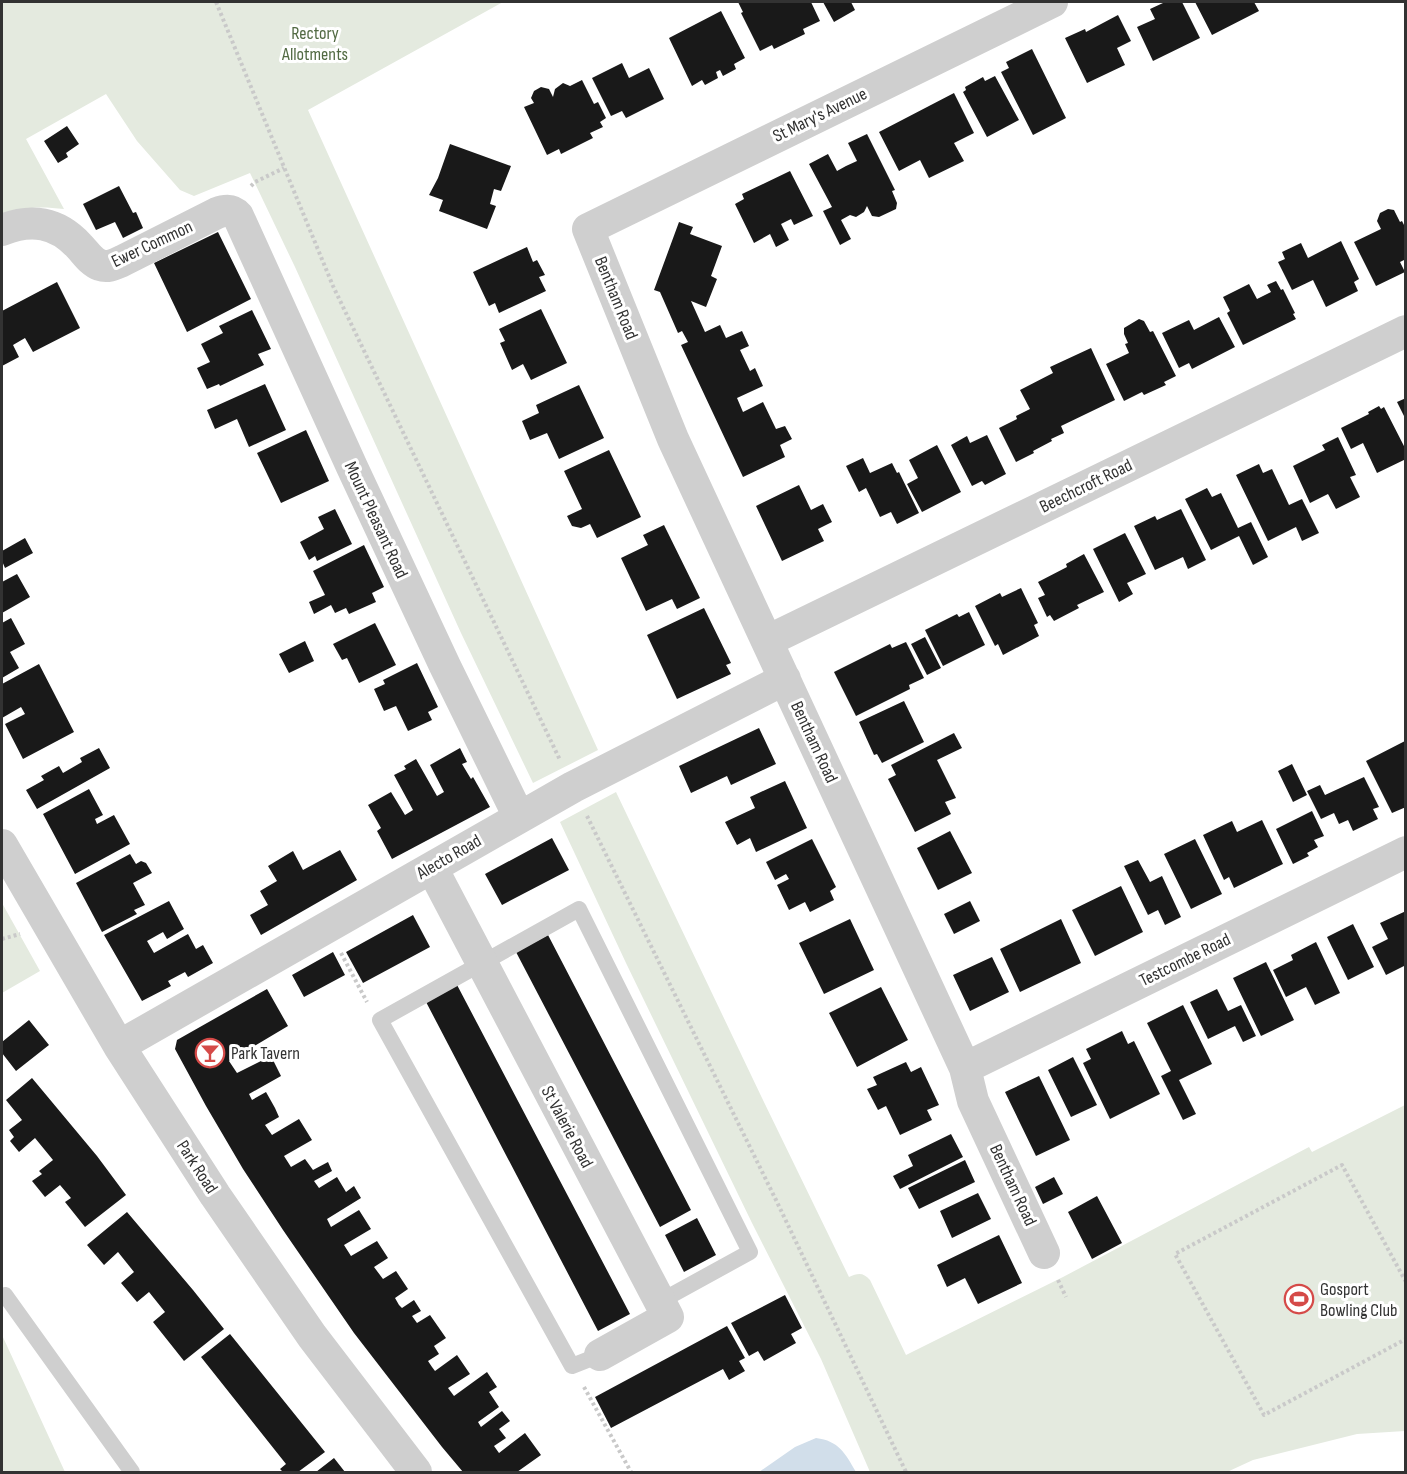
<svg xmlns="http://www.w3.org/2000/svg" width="1407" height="1474" font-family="'Sofia Sans Condensed',sans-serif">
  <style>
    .green { fill: #e4eadf }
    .water { fill: #d1deea }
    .building { fill: #191919 }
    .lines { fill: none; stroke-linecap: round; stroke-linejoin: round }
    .path { stroke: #c9c9c9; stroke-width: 4; stroke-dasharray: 3 3; stroke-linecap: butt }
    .lane { stroke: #cfcfcf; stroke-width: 16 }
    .street { stroke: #cfcfcf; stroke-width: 32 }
    .labels { text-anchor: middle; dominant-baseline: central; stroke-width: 6; stroke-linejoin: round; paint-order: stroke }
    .park-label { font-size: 18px; fill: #526a43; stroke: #fff }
    .street-label { font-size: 18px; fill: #323232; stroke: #fff }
    .poi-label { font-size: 18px; fill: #323232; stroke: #fff; text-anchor: start }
  </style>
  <rect width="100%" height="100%" fill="#fff"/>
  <path class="green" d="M2,2H503L308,110L598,750L533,783L461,633L295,267L250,173L194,196L180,190L137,141L106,94L26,139L64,209C40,206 25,207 2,214Z
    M616,792L762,1098L849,1277C858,1273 863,1272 870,1280L906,1355L1063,1277L1309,1147L1312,1152L1405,1105V1431L1357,1434L1253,1460L1227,1472H870L821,1359L752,1223L626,963L560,822Z
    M2,903L40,971L2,993Z
    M2,1335L65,1472H2Z"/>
  <path class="water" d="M816,1438C839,1441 845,1453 856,1472H759L795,1447Z"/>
  <path class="building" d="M738,2H811L820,21L803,29L805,34L774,49L772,45L760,51L741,13L743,12Z
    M823,2H851L855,10L834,22Z
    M1163,2H1182L1200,38L1153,61L1137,27L1155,19L1150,9L1163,3Z
    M1195,2H1254L1259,11L1212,35Z
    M721,11L745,58L734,64L736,69L723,76L720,70L716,72L718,78L705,85L702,80L692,86L669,38Z
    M1118,15L1131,41L1117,48L1125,65L1087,83L1065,38L1085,29L1086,32Z
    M1032,49L1066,118L1033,135L1001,72L1009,68L1006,62Z
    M622,63L629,78L649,68L664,99L626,118L622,111L611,116L592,78Z
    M995,76L1019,120L987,137L963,92L966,90L965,87L983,77L985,81Z
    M582,80L594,104L598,102L606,118L600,122L603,127L590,133L593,138L561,154L559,149L547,155L524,107L534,103L531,98L534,91L541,87L549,89L553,97L555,89L563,83L570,86Z
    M954,93L974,133L954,143L964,161L929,178L920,160L899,171L879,132Z
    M67,126L79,144L66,153L68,157L58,163L44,141Z
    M867,134L895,190L892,191L897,203L896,209L879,217L872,216L867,206L864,212L856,217L850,215L841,220L851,239L840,245L823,211L832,207L809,164L828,154L837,171L846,166L857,161L848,143Z
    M450,144L511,166L501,191L494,189L490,204L496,206L487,229L439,211L443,200L429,195L438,178Z
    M790,171L813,216L794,225L791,219L781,224L789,240L776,247L770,234L754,243L735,204L744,199L742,194Z
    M119,186L133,213L136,212L143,228L123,238L115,222L96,230L83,204Z
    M1388,209L1394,210L1400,222L1402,221L1406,229V259L1400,262L1405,272L1376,286L1354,242L1381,229L1377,221L1380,213Z
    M679,222L693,227L690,234L722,246L711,276L717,279L706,307L691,301L705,332L720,325L726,338L742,331L749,346L740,350L750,371L755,368L763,386L737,398L743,412L763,402L776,429L785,426L792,439L780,445L785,457L743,477L681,345L688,342L682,331L678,333L660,292L654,290Z
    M218,232L251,299L187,332L154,263Z
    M1341,241L1359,279L1354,282L1358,291L1326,307L1313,280L1292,290L1278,262L1285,259L1282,252L1301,243L1308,258Z
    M527,247L533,262L537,260L545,275L539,277L546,291L499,313L495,303L489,306L473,272Z
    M1276,281L1281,290L1283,289L1295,313L1293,314L1296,319L1243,345L1227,313L1230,311L1223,297L1249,284L1257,299L1271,292L1267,285Z
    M57,282L80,328L33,352L25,338L13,345L19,357L2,366V311Z
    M541,309L567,363L531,380L523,364L512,370L500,343L505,341L499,329Z
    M252,310L271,349L258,354L264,365L220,386L219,384L207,389L197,368L210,362L201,344L223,333L219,326Z
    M1219,317L1235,347L1192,369L1189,363L1179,368L1162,333L1189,320L1194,330Z
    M1139,319L1144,321L1150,332L1153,331L1176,376L1164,382L1166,385L1144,395L1142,392L1124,401L1106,364L1129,353L1125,344L1128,343L1124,334V328Z
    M1091,348L1115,400L1061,426L1064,433L1051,439L1052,441L1033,451L1034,453L1016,462L999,428L1017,419L1016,416L1030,409L1020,390L1053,373L1050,367Z
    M265,384L286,430L249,447L237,419L215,429L207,410Z
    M579,385L604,438L559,459L547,433L530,440L522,421L539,413L536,405Z
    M1406,398V420L1397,402Z
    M1379,406L1381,409L1384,407L1406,450V459L1377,473L1363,443L1351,449L1341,428L1369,414L1368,412Z
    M306,430L329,481L281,503L257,453Z
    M987,435L1006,474L985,485L982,481L972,486L951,445L967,436L970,443Z
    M1338,437L1356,475L1350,477L1360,497L1336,509L1328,494L1310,503L1293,466L1325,450L1322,445Z
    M937,445L961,492L922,512L907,484L918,478L909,460Z
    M609,450L641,517L597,538L590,524L581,528L572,526L567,516L582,509L564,471Z
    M863,458L870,473L892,463L897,473L899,472L919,513L897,524L891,512L880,517L866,488L859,492L846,466Z
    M1259,464L1263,473L1272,469L1289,505L1302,499L1319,533L1302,541L1296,527L1268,541L1236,475Z
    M799,485L811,510L823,504L832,522L818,529L824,541L782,561L756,506Z
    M1207,488L1212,497L1221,493L1238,528L1251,522L1268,557L1253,565L1239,536L1211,550L1185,499Z
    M335,509L352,544L317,561L315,556L309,560L300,542L324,529L318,517Z
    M1181,509L1206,560L1188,569L1183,557L1155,570L1134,526L1155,516L1157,520Z
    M664,525L700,598L677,609L672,599L646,611L621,558L648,545L643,535Z
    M1125,533L1146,574L1127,583L1133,594L1119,602L1093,549Z
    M25,538L33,553L5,568L2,561V551Z
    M364,545L384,587L372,593L376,602L349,614L346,608L335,613L331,605L314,614L309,602L325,595L313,571Z
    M1084,554L1104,592L1077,605L1079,608L1054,621L1050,615L1047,617L1038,598L1045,595L1038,582L1067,567L1066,564Z
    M17,574L30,597L2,613V582Z
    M1021,588L1038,623L1034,625L1039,636L1003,655L998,644L995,646L975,606L1000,593L1002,597Z
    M704,608L731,663L726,665L731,674L677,699L647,635Z
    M969,612L985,645L943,666L925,630L957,614L959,617Z
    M11,618L25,644L10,652L19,668L2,678V623Z
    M375,623L396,665L359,683L347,658L342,660L333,644Z
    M925,637L941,668L927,675L911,644Z
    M305,641L314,661L289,673L279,654Z
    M906,642L924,678L909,685L910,689L856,716L834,672L890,644L892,648Z
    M417,663L438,707L428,712L432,720L408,731L396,706L384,711L374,689L385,684L383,680Z
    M39,664L74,732L23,759L5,724L25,714L21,707L2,718V684Z
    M904,701L924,742L882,763L877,754L874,755L859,722Z
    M759,728L776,764L731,785L727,776L691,793L679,766Z
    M954,733L962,748L937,760L956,798L945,802L951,814L915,832L888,779L896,775L891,765Z
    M1405,741L1406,807L1392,813L1366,761Z
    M99,748L110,768L37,809L26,790L44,780L41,776L59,766L63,773L82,762L80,758Z
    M460,748L467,762L462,764L471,779L473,777L490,807L392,859L377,831L381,828L368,805L391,792L405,815L413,810L394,775L406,769L404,766L416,759L437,796L444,792L430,765Z
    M1292,764L1307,795L1293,802L1278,771Z
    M1364,777L1379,807L1373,809L1378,819L1353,831L1348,820L1339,824L1334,813L1321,819L1307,791L1320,785L1325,795Z
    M785,781L807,828L756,852L750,838L737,845L725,822L755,808L750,797Z
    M89,789L103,815L95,819L97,824L114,815L130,844L75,874L43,814Z
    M1312,811L1324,836L1314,840L1318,847L1307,853L1309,856L1293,864L1276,829Z
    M1262,820L1283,864L1234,888L1229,877L1224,880L1203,835L1232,821L1237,832Z
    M950,831L972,873L938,890L917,848Z
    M552,838L569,870L502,905L485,874Z
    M812,839L836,887L830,891L834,900L810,912L805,902L789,910L777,885L789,879L786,874L775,880L766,862Z
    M1195,839L1222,894L1191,909L1164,854Z
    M340,850L357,880L261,935L250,915L268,905L260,891L277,881L268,866L293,851L303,870Z
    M130,854L136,864L141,861L146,863L152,873L133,883L145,905L134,910L137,914L102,932L76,883Z
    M1138,860L1150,882L1162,876L1181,917L1165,925L1158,910L1148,915L1124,866Z
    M1121,886L1143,932L1095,956L1072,910Z
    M169,901L184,929L167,939L163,932L147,941L154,953L188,934L196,949L203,945L213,963L188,977L185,972L168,981L171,986L142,1001L104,935Z
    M970,901L980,921L954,934L944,914Z
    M1406,911V965L1386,975L1372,947L1388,939L1380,923Z
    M413,915L430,947L363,983L346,952Z
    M850,919L874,970L824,994L799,943Z
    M1061,919L1081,963L1020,992L1000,949Z
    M1353,924L1374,967L1348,980L1327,937Z
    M548,935L691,1210L660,1227L516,952Z
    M1316,942L1340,993L1315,1005L1306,987L1286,997L1273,970L1293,960L1291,955Z
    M333,952L345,975L304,997L292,975Z
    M992,957L1009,992L970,1011L953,975Z
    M1266,962L1294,1020L1261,1036L1233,978Z
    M456,983L630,1314L598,1331L425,1000Z
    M881,987L908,1040L857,1067L829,1013Z
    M267,989L288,1026L229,1061L237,1073L271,1056L281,1076L249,1094L252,1100L266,1092L275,1108L279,1117L265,1125L272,1135L299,1119L312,1140L284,1156L291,1167L305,1159L313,1170L328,1162L332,1171L314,1181L319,1188L337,1177L346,1192L354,1186L361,1198L327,1219L331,1227L359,1210L371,1229L344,1245L351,1256L377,1241L388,1258L374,1267L383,1279L396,1271L408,1289L395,1298L399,1305L402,1308L414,1300L421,1311L412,1316L417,1323L430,1315L446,1338L434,1346L439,1354L428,1361L432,1367L435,1371L457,1355L470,1374L448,1388L454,1396L487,1372L497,1387L489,1392L499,1407L478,1422L481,1427L502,1411L510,1421L499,1429L506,1438L494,1446L499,1453L525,1433L541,1455L517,1472H463L442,1447L354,1333L283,1230L243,1169L206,1106L175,1049L177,1040Z
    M1217,989L1228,1011L1241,1005L1256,1036L1243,1042L1235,1026L1208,1039L1190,1002Z
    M1183,1005L1212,1064L1179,1080L1196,1114L1183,1120L1161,1076L1171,1071L1147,1023Z
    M29,1020L49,1045L16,1071L2,1053V1042Z
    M1122,1031L1128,1044L1134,1041L1160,1094L1110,1119L1083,1063L1091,1059L1086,1049Z
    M1073,1057L1097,1105L1071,1117L1048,1070Z
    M906,1062L911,1072L921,1067L939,1105L927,1110L932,1120L900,1135L886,1106L878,1110L867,1089L877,1085L873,1077Z
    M1039,1076L1070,1140L1036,1156L1005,1092Z
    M32,1078L97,1156L126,1195L85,1227L65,1202L71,1198L60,1185L45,1197L32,1181L42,1174L39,1171L53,1160L35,1138L19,1152L10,1141L14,1137L9,1130L22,1120L6,1100Z
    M951,1134L963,1157L900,1189L893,1176L913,1166L908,1155Z
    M965,1160L975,1182L919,1209L908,1188Z
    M1054,1177L1063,1194L1043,1204L1035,1187Z
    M978,1193L991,1219L952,1238L940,1211Z
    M1097,1196L1122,1243L1092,1259L1068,1212Z
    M127,1212L193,1290L224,1329L184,1361L153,1322L165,1312L149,1292L137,1302L121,1283L134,1272L118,1252L104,1265L87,1245Z
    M697,1218L716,1255L684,1272L665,1235Z
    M999,1235L1022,1283L978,1304L965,1278L947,1287L937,1265Z
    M785,1295L802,1328L791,1334L796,1343L764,1361L758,1351L749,1356L731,1323Z
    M727,1326L745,1358L739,1361L745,1371L729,1380L723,1369L611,1428L595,1397Z
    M230,1334L325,1452L298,1472H283L280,1469L286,1464L201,1357Z
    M334,1458L345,1472H316Z"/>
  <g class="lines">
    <path class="path" d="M216,2L333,286L560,760
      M251,186L255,182L284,168
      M587,816L776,1200L906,1472
      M2,939L20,934
      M341,953L367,1002
      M1058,1280L1066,1297
      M1406,1282L1342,1165L1175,1254L1264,1415L1406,1339
      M584,1387L631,1472"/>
    <path class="lane" d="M5,1295L132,1472
      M600,1355L572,1366L380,1020L579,909L750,1252L659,1302"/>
    <path class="street" d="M2,230C31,218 57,222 79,246C85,252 91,262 100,265C108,268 115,264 122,261L217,213C225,210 232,209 238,216L352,467L445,666L519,817
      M767,641L1406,331
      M2,845L119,1046L215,1195L312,1336L416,1472
      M432,868L668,1317L600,1355
      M119,1046L573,787L785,679
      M965,1068L1406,852
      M1044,1253L973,1101L965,1068L673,439L588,229L1052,2"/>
  </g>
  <defs>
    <g id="bar-ring" transform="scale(1.5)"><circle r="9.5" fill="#fff" stroke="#d54a48" stroke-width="1.5"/><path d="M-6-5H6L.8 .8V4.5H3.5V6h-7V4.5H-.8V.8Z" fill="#d54a48"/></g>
    <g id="stadium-ring" transform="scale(1.5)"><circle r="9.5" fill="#fff" stroke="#d54a48" stroke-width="1.5"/><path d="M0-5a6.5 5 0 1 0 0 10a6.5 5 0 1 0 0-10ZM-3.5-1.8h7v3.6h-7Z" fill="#d54a48"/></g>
  </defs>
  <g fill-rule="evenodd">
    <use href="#bar-ring" x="210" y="1053"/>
    <use href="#stadium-ring" x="1299" y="1299"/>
  </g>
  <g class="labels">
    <g class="park-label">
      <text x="315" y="33">Rectory<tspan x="315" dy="21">Allotments</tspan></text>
    </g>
    <g class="street-label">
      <text transform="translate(820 115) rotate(-26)">St Mary's Avenue</text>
      <text transform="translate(152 244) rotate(-25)">Ewer Common</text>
      <text transform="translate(616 298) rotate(68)">Bentham Road</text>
      <text transform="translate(1086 486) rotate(-26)">Beechcroft Road</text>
      <text transform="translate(376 520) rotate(65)">Mount Pleasant Road</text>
      <text transform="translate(814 742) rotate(65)">Bentham Road</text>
      <text transform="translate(449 857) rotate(-30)">Alecto Road</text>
      <text transform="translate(1185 960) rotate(-26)">Testcombe Road</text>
      <text transform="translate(567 1127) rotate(62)">St Valerie Road</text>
      <text transform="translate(197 1167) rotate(57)">Park Road</text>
      <text transform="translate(1013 1185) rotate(65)">Bentham Road</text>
    </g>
    <g class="poi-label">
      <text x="231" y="1053">Park Tavern</text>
      <text x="1320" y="1289">Gosport<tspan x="1320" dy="21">Bowling Club</tspan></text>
    </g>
  </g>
  <rect width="1407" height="1474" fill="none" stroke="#323232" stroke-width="6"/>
</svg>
